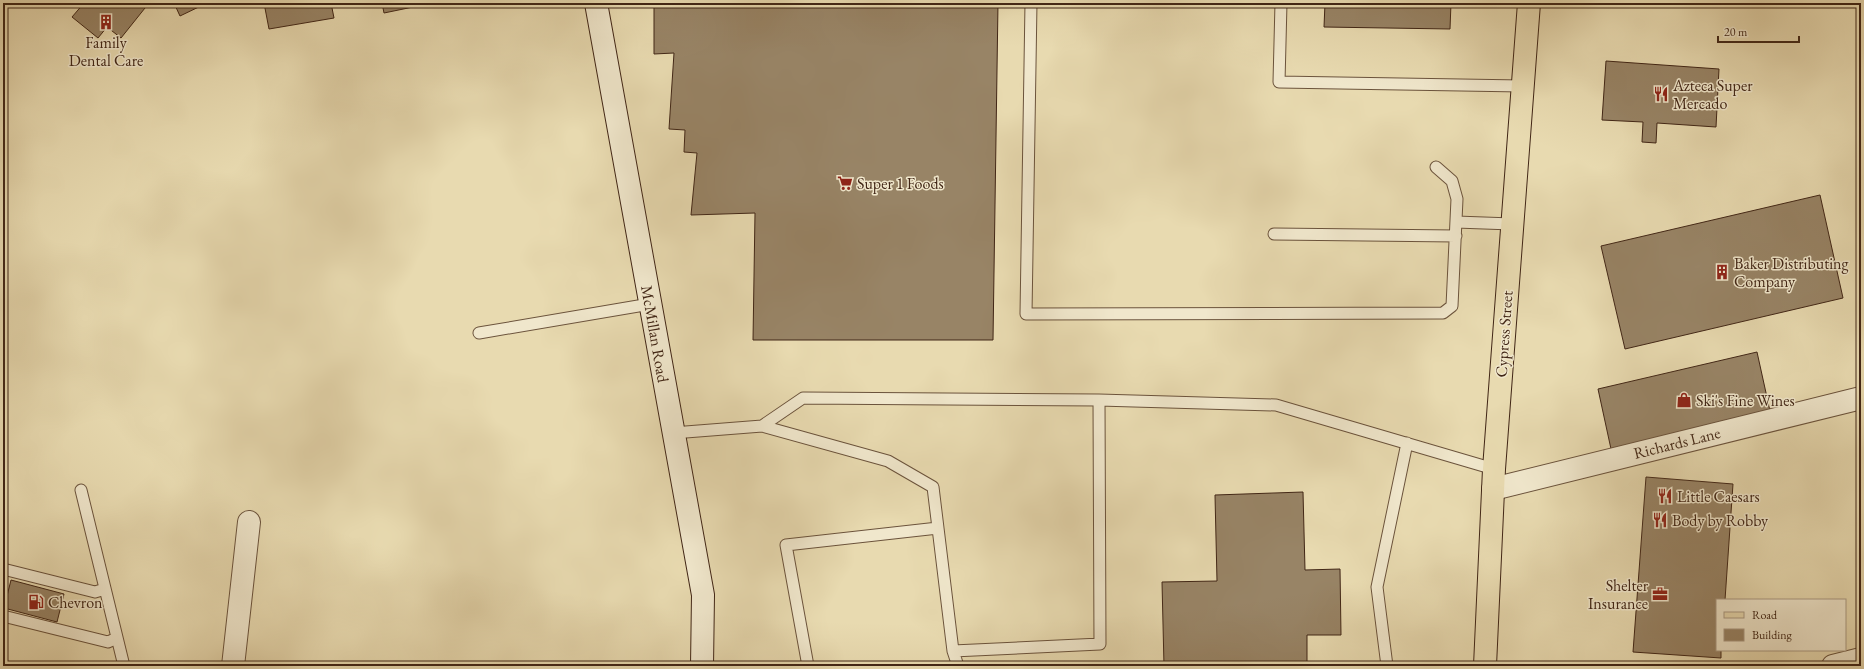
<svg xmlns="http://www.w3.org/2000/svg" width="1864" height="669" font-family="'EB Garamond',serif">
  <style>
    .building { fill: #988466; stroke: #412616 }
    .lines { fill: none; stroke-linecap: round; stroke-linejoin: round }
    .lane-casing { stroke: #6b533c; stroke-width: 13 }
    .street-casing { stroke: #6b533c; stroke-width: 24 }
    .secondary-casing { stroke: #412616; stroke-width: 24 }
    .primary-casing { stroke: #412616; stroke-width: 24 }
    .lane { stroke: #f0e7cc; stroke-width: 11 }
    .street { stroke: #f0e7cc; stroke-width: 22 }
    .secondary { stroke: #f0e7cc; stroke-width: 22 }
    .primary { stroke: #e8dab0; stroke-width: 22 }
    .labels { text-anchor: middle; dominant-baseline: central; stroke-width: 3; stroke-linejoin: round; paint-order: stroke }
    .poi-label { font-size: 16px; fill: #412616; stroke: #f0e7cc; text-anchor: start }
    .street-label { font-size: 16px; fill: #412616; stroke: #f0e7cc }
  </style>
  <rect width="100%" height="100%" fill="#e8dab0"/>
  <filter id="stains"><feTurbulence type="fractalNoise" baseFrequency=".005" numOctaves="4"/><feColorMatrix values="0 0 0 0 .2 0 0 0 0 .09 0 0 0 0 .02 0 0 0 .5 -.17"/></filter>
  <radialGradient id="worn" r=".72"><stop offset=".6" stop-color="#630" stop-opacity="0"/><stop offset="1" stop-color="#630" stop-opacity=".3"/></radialGradient>
  <path class="building" d="M84,3H138L145,8L121,38L107,27L98,38L72,17Z
    M174,3H207L180,16Z
    M264,3H331L334,18L269,29Z
    M382,3H412L413,7L384,13Z
    M412,3H433L413,7Z
    M654,3H998L993,340H753L755,213L691,215L697,153L684,152L685,130L669,129L674,53L654,54Z
    M1325,3H1451L1450,29L1324,27Z
    M1606,61L1719,69L1716,127L1657,123L1656,143L1642,142L1643,122L1602,120Z
    M1820,195L1843,298L1625,349L1601,246Z
    M1757,352L1770,411L1611,449L1598,389Z
    M1646,477L1733,484L1725,600H1717V650H1721V658L1633,652Z
    M1303,492L1305,570L1340,569L1341,635H1307V666H1164L1162,582L1217,581L1215,495Z
    M11,580L64,594L57,622L4,608Z"/>
  <g class="lines">
    <g class="lane-casing">
      <path id="lane" d="M1031,3L1026,314L1443,313L1452,306L1457,199L1452,181L1436,167
        M1281,3L1279,82L1522,86
        M1456,222L1512,224
        M1274,234L1456,236
        M479,333L650,304
        M762,426L888,461L933,487L953,651L1100,644L1099,400
        M673,433L762,426L803,398L1099,400L1276,405L1494,469
        M81,490L124,666
        M3,569L95,592L105,589
        M3,616L108,642L117,638
        M953,651L958,666
        M808,666L786,545L938,528
        M1387,666L1377,587L1407,443"/>
    </g>
    <g class="street-casing">
      <path id="street" d="M1493,489L1861,398
        M233,666L249,522
        M1833,666L1861,659"/>
    </g>
    <g class="secondary-casing">
      <path id="secondary" d="M596,3L703,595L702,666"/>
    </g>
    <g class="primary-casing">
      <path id="primary" d="M1485,666L1494,469L1529,3"/>
    </g>
    <use href="#lane" class="lane"/>
    <use href="#street" class="street"/>
    <use href="#secondary" class="secondary"/>
    <use href="#primary" class="primary"/>
  </g>
  <defs>
    <g id="building-bare" transform="scale(1.2)"><path d="M-4-6H4V6H1V3H-1V6H-4ZM-2.5-4.3h1.7v1.8h-1.7ZM.8-4.3h1.7v1.8H.8ZM-2.5-1h1.7V.8h-1.7ZM.8-1h1.7V.8H.8Z" fill="#8f2418" stroke="#f0e7cc" stroke-width="2.5" paint-order="stroke"/></g>
    <g id="restaurant-bare" transform="scale(1.2)"><path d="M-5-6h1v4h1v-4h1v4h1v-4h1v5L-1.5 .5V6h-2V.5L-5-1ZM5-6V6H3V1.5H1.5Q1.5-4 5-6Z" fill="#8f2418" stroke="#f0e7cc" stroke-width="2.5" paint-order="stroke"/></g>
    <g id="supermarket-bare" transform="scale(1.2)"><path d="M-6-5.5h2.5l.6 2H6L4.5 2H-2.5L-4.4-4H-6ZM-1.5 3.2a1.3 1.3 0 1 0 .1 0ZM3 3.2a1.3 1.3 0 1 0 .1 0Z" fill="#8f2418" stroke="#f0e7cc" stroke-width="2.5" paint-order="stroke"/></g>
    <g id="shop-bare" transform="scale(1.2)"><path d="M-5-2.5h2.3a2.7 3.5 0 0 1 5.4 0H5L5.5 6h-11ZM-1.5-2.5h3a1.5 2.3 0 0 0-3 0Z" fill="#8f2418" stroke="#f0e7cc" stroke-width="2.5" paint-order="stroke"/></g>
    <g id="office-bare" transform="scale(1.2)"><path d="M-6-3h4V-5.5h4V-3h4V5H-6ZM-1-4.5V-3h2v-1.5ZM-6 0V1H6V0Z" fill="#8f2418" stroke="#f0e7cc" stroke-width="2.5" paint-order="stroke"/></g>
    <g id="fuel-bare" transform="scale(1.2)"><path d="M-5.5-6h7V0h2V4h1.3V-2.5L3-4.5l.8-.8L6-3V5H2.5V1h-1V6h-7ZM-4.2-4.7v3.2H.2V-4.7Z" fill="#8f2418" stroke="#f0e7cc" stroke-width="2.5" paint-order="stroke"/></g>
  </defs>
  <g fill-rule="evenodd">
    <use href="#building-bare" x="106" y="22"/>
    <use href="#restaurant-bare" x="1661" y="94"/>
    <use href="#supermarket-bare" x="845" y="183"/>
    <use href="#building-bare" x="1722" y="272"/>
    <use href="#shop-bare" x="1684" y="400"/>
    <use href="#restaurant-bare" x="1665" y="496"/>
    <use href="#restaurant-bare" x="1660" y="520"/>
    <use href="#office-bare" x="1660" y="594"/>
    <use href="#fuel-bare" x="36" y="602"/>
  </g>
  <g class="labels">
    <g class="poi-label">
      <text x="106" y="42" text-anchor="middle">Family<tspan x="106" dy="18">Dental Care</tspan></text>
      <text x="1673" y="85">Azteca Super<tspan x="1673" dy="18">Mercado</tspan></text>
      <text x="857" y="183">Super 1 Foods</text>
      <text x="1734" y="263">Baker Distributing<tspan x="1734" dy="18">Company</tspan></text>
      <text x="1696" y="400">Ski's Fine Wines</text>
      <text x="1677" y="496">Little Caesars</text>
      <text x="1672" y="520">Body by Robby</text>
      <text x="1648" y="585" text-anchor="end">Shelter<tspan x="1648" dy="18">Insurance</tspan></text>
      <text x="48" y="602">Chevron</text>
    </g>
    <g class="street-label">
      <text transform="translate(655 334) rotate(80)">McMillan Road</text>
      <text transform="translate(1504 334) rotate(-86)">Cypress Street</text>
      <text transform="translate(1677 443) rotate(-14)">Richards Lane</text>
    </g>
  </g>
  <rect width="1864" height="669" fill="none" stroke="#e8dab0" stroke-width="16"/>
  <rect x="4" y="4" width="1856" height="661" fill="none" stroke="#412616" stroke-width="2"/>
  <rect x="8" y="8" width="1848" height="653" fill="none" stroke="#412616"/>
  <rect x="1716" y="599" width="130" height="52" fill="#f0e7cc" stroke="#aa9a83"/>
  <rect x="1724" y="612" width="20" height="6" fill="#e8dab0" stroke="#aa9a83"/>
  <text x="1752" y="619" font-size="12" fill="#412616">Road</text>
  <rect x="1724" y="629" width="20" height="12" fill="#988466" stroke="#aa9a83"/>
  <text x="1752" y="639" font-size="12" fill="#412616">Building</text>
  <path d="M1718 36v6h81v-6" fill="none" stroke="#412616" stroke-width="2"/>
  <text x="1724" y="36" font-size="12" fill="#412616" stroke="#f0e7cc" stroke-width="3" paint-order="stroke">20 m</text>
  <rect width="100%" height="100%" filter="url(#stains)"/>
  <rect width="100%" height="100%" fill="url(#worn)"/>
</svg>
